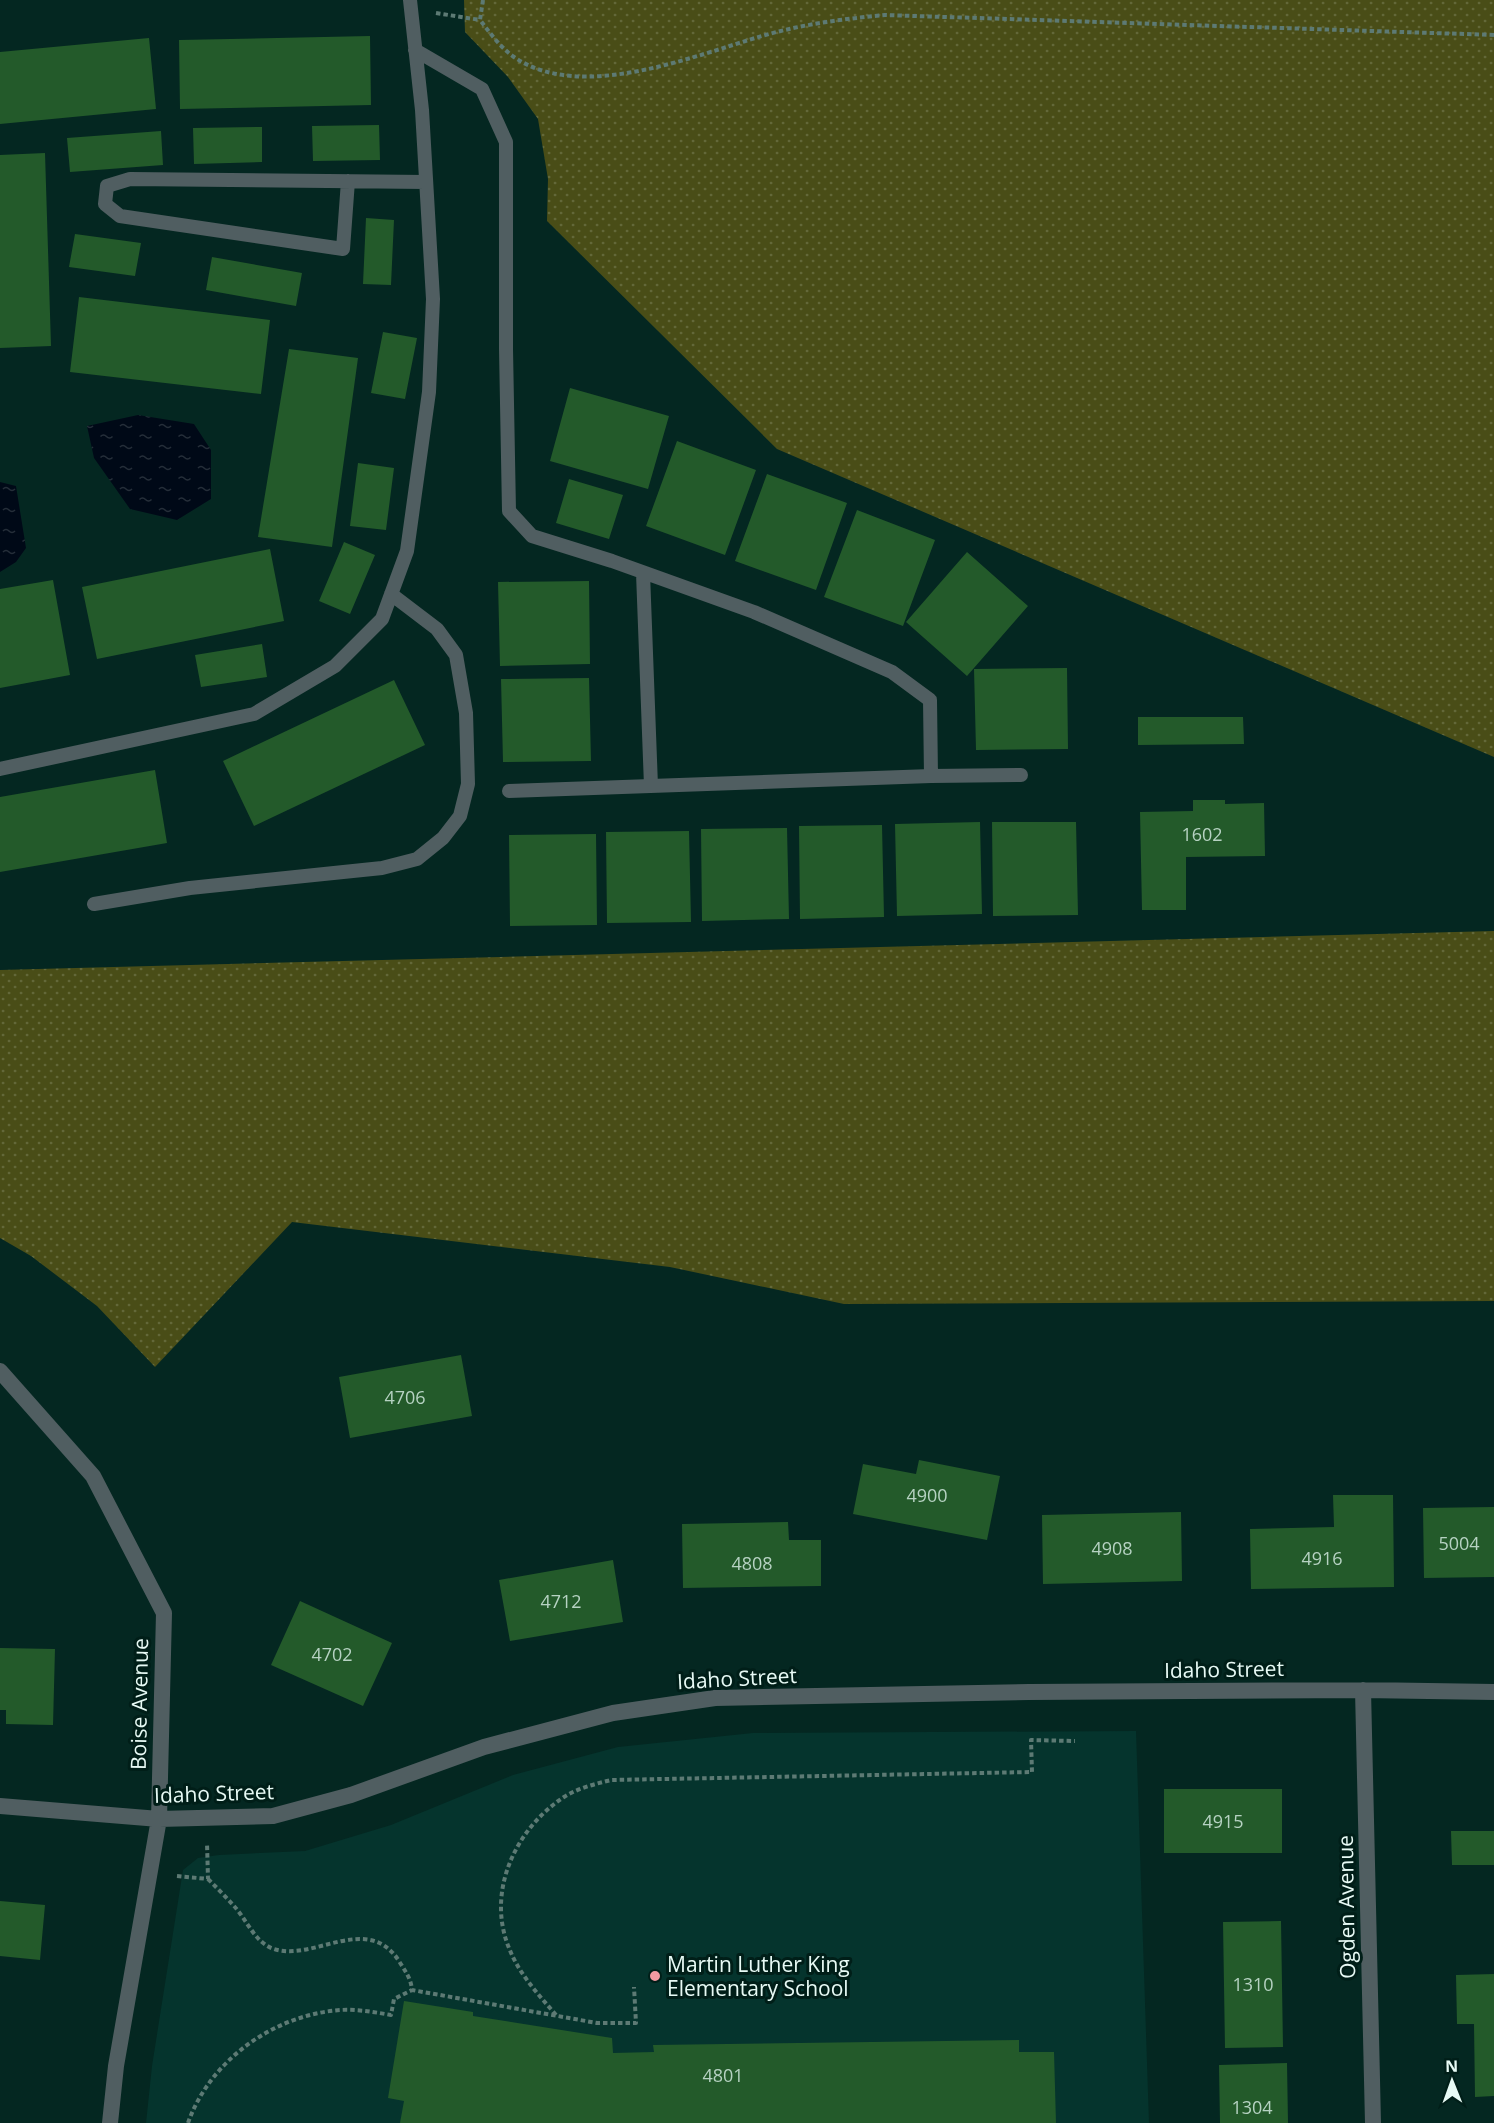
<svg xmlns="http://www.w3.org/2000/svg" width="1494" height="2123" font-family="'Open Sans',sans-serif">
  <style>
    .built { fill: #05342d }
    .grass { fill: url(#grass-dots) }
    .water { fill: url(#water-ripples) }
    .building { fill: #235a2a }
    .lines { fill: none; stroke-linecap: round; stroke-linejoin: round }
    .path { stroke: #5d7a74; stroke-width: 4; stroke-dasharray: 4.5 3; stroke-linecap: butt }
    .service { stroke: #505e61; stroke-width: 14 }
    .minor { stroke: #505e61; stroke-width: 16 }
    .poi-dot { fill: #f49aa2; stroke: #001e18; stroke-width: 2 }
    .labels { text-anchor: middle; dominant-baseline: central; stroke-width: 6; stroke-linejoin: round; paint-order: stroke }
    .number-label { font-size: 18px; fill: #b6d2c2 }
    .street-label { font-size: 21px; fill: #e7faf5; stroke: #001e18 }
    .poi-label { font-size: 21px; fill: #e7faf5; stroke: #001e18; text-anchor: start }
  </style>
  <defs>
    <pattern id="grass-dots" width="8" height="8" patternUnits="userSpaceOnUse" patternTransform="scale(1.5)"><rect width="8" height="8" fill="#494d17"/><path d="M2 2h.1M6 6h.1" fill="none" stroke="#636839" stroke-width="1.8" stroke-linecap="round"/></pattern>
    <pattern id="water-ripples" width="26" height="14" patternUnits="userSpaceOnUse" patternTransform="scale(1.5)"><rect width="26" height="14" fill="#000917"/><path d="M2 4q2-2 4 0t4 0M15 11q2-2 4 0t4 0" fill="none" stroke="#252e39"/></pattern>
  </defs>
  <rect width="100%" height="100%" fill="#042721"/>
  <path class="built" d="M1136,1731L1149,2123H146L152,2066L183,1870L198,1858L219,1855L305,1851L391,1825L513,1775L618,1747L753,1733Z"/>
  <path class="grass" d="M464,0H1494V757L777,449L547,221L548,179L538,119L508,77L465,32Z
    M1494,931V1301L844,1304L670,1267L292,1222L155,1367L97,1306L31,1256L0,1238V970Z"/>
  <path class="water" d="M138,415L194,424L211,450V499L177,520L130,509L94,458L87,426Z
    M0,482L16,486L26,548L16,562L0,572Z"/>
  <path class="building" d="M370,36L371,105L180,109L179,40Z
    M149,38L156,109L0,124V52Z
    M379,125L380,160L313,161L312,126Z
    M262,127V162L194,164L193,128Z
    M161,131L163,165L70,172L67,138Z
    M45,153L51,346L0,348V155Z
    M366,218L394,220L391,285L363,284Z
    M75,234L141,243L135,276L69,267Z
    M212,257L302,273L296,306L206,290Z
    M79,297L270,320L261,394L70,372Z
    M383,332L417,338L405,399L371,393Z
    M289,349L358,358L332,547L258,537Z
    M570,388L669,416L648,489L550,461Z
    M677,441L756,470L725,555L646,526Z
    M358,463L394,468L386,530L350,526Z
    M767,474L847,503L816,590L735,561Z
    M569,479L623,495L609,539L556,523Z
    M857,510L935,540L903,626L824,597Z
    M344,542L375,555L350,614L319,601Z
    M270,549L284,621L97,659L82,587Z
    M967,552L1028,606L967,676L906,622Z
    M53,580L70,675L0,688V589Z
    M589,581L590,664L500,666L498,582Z
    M262,644L267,677L201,687L195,655Z
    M1067,668L1068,749L976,750L974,669Z
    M589,678L591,761L503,762L501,679Z
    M394,680L425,745L254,826L223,761Z
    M1138,717H1243L1244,744L1138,745Z
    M155,770L167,843L0,872V797Z
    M1193,800H1225V804L1264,803L1265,856L1186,857V910H1142L1140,812L1193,811Z
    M980,822L982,914L897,916L895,824Z
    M992,822H1076L1078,915L993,916Z
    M882,825L884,917L800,919L799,826Z
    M787,828L789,919L702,921L701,829Z
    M689,831L691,922L607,923L606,832Z
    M596,834L597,925L510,926L509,835Z
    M461,1355L472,1416L350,1438L339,1377Z
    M919,1460L1000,1476L987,1540L853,1514L863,1464L916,1474Z
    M1333,1495H1393L1394,1587L1251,1589L1250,1529L1334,1527Z
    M1494,1507V1577L1424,1578L1423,1508Z
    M1181,1512L1182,1581L1043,1584L1042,1515Z
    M788,1522L789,1540H821V1586L683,1588L682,1524Z
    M613,1560L623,1622L510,1641L499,1580Z
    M300,1601L392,1643L363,1706L271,1665Z
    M0,1648L55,1649L53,1725L6,1724V1710H0Z
    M1164,1789H1282V1853H1164Z
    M1451,1831H1494V1865H1452Z
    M0,1901L45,1905L40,1960L0,1956Z
    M1281,1921L1283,2047L1225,2048L1223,1922Z
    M1494,1974V2096L1475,2097L1474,2024H1457L1456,1975Z
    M404,2001L473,2012V2016L612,2038L613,2053L654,2052L653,2045L1019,2040V2052H1054L1056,2123H400L404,2101L388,2098Z
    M1287,2063L1288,2123H1220L1219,2065Z"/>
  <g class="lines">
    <path class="path" d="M483,0L480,20C490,33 500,47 514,57C581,103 693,56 762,36C803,24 843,19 885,15L1494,35
      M436,13L480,20
      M177,1876L208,1879L207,1843
      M208,1879C217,1888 226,1897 234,1906C247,1920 255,1943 274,1949C314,1962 367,1912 399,1961C405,1971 411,1978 412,1990L597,2023H636L634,1987
      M556,2015C538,1994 519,1974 509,1948C486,1892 515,1829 564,1797C578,1788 595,1784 611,1780L1032,1772L1031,1740L1075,1741
      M188,2123C210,2060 274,2015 340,2010C357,2009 374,2012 391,2015L394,1999L412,1990"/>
    <path class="service" d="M415,50L482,89L506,142V349L509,511L532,536L612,561L754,612L892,672L930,700L931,776
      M348,181L343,249L120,216L105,204L107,186L130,179C228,180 327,181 426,182
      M643,573L651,786
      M0,769L254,714L335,666L382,619L407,551L429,392L433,299L422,110L410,0
      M509,791L931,776L1021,775
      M94,904L190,888L382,868L417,859L443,838L460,816L468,784L466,713L456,655L437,629L391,594"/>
    <path class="minor" d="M0,1371L93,1476L164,1613L159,1819L116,2066L110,2123
      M1363,1690L1373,2123
      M0,1806L159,1819L273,1816L351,1795L484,1747L613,1713L715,1698L1029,1692L1363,1690L1494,1692"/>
  </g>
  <circle class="poi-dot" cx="655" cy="1976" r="6"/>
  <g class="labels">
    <g class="number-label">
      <text x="1202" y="834">1602</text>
      <text x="405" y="1397">4706</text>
      <text x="927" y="1495">4900</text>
      <text x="1459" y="1543">5004</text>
      <text x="1112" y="1548">4908</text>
      <text x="1322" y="1558">4916</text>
      <text x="752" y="1563">4808</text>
      <text x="561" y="1601">4712</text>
      <text x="332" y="1654">4702</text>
      <text x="1223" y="1821">4915</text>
      <text x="1253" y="1984">1310</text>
      <text x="723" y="2075">4801</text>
      <text x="1252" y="2107">1304</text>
    </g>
    <g class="street-label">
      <text transform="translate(1224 1669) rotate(-1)">Idaho Street</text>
      <text transform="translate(737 1678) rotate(-3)">Idaho Street</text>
      <text transform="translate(139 1704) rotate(-89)">Boise Avenue</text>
      <text transform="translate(214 1793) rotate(-2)">Idaho Street</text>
      <text transform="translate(1346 1907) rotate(-91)">Ogden Avenue</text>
    </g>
    <g class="poi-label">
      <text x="667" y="1964">Martin Luther King<tspan x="667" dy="24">Elementary School</tspan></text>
    </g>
  </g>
  <g transform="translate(1452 2081) rotate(359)" stroke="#001e18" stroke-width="4.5" paint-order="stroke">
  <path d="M0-4.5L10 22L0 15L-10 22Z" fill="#e7faf5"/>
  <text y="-9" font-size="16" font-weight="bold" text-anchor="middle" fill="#e7faf5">N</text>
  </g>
</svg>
